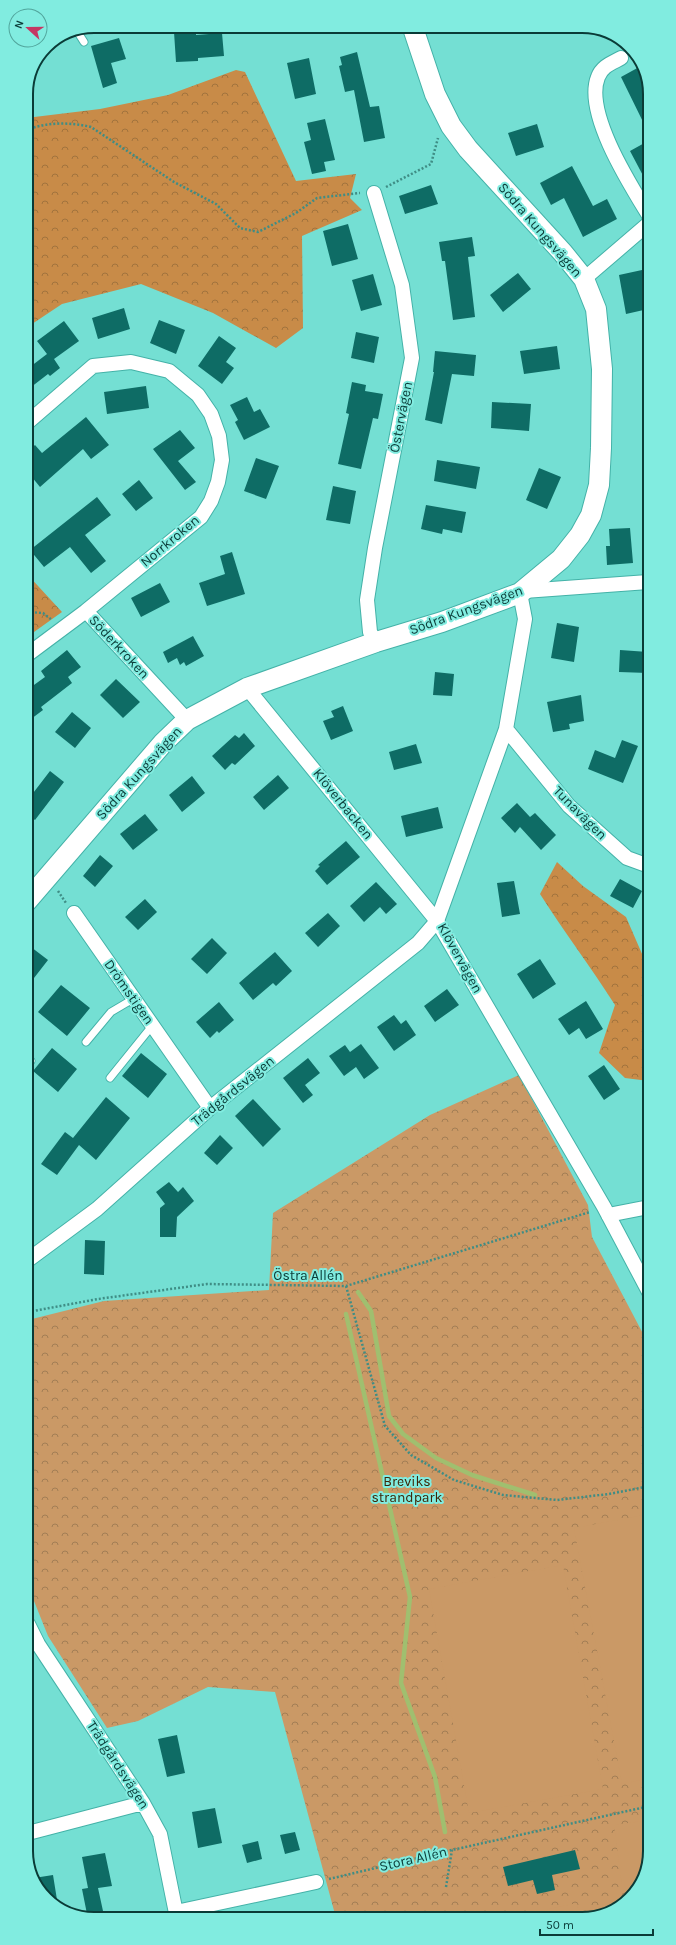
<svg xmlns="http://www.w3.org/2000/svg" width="676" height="1945" font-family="Karla,sans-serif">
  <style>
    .forest { fill: url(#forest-crowns) }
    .park { fill: url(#park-crowns) }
    .garden { fill: #ca9966 }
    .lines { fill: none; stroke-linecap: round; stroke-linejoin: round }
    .stream { stroke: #a0bf6f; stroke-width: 4.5 }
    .building { fill: #0e6c65 }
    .lane-casing { stroke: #44b2a8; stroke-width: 9 }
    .street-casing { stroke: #44b2a8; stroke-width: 16 }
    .secondary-casing { stroke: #44b2a8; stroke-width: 22 }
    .path { stroke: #3f8d85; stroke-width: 2.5; stroke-dasharray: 2 2; stroke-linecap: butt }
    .lane { stroke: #fff; stroke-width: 7 }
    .street { stroke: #fff; stroke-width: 14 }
    .secondary { stroke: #fff; stroke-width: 20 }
    .labels { text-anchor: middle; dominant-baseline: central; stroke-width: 4; stroke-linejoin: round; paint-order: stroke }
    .street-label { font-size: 14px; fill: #0a3b37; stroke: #81ece0 }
    .park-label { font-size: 14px; fill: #3e2507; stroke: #81ece0 }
    .rim { fill: none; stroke: #0a3b37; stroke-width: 2 }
  </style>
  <defs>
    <pattern id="forest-crowns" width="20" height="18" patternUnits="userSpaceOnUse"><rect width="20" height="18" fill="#c88b48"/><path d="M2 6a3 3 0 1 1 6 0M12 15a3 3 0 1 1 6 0" fill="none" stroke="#a1733d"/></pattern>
    <pattern id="park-crowns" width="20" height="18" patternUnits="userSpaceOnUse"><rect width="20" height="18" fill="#ca9966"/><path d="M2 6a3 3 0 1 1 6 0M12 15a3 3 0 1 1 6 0" fill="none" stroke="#a27e55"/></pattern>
  </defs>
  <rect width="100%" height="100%" fill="#74dfd3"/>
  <path class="forest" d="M236,70L245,72L296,181L356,174L350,198L362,210L302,236L303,328L276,348L213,313L141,284L62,304L26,328V118L100,109L168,95Z
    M27,574L62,612L27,637Z
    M557,862L583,886L626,917L649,970V1081L625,1078L599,1053L615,1005C591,967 564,932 540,894Z"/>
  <path class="park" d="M519,1075L588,1205L592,1237L649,1345L650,1851L636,1893L599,1917L336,1918L275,1692L208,1687L138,1721L107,1728L48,1636L28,1586V1320L104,1301L269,1290L273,1213L430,1115Z"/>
  <path class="garden" d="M650,1514V1778L622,1784L574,1528Z
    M563,1565L603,1789L469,1813L429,1589Z
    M650,1820V1851L639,1884L622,1886L614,1825Z
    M577,1903L580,1917H512Z"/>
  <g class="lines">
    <path class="stream" d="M358,1292L371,1311L389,1416L403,1434L436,1458L472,1475L535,1495
      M346,1314L410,1597L401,1683L435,1777L445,1832"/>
  </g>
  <path class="building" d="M196,30V35L222,33L224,56L198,58V61L176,62L174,32Z
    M119,38L126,59L111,63L117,83L103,88L91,46Z
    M357,52L370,107L379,106L385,138L364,142L354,90L345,92L339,66L342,65L340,57Z
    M309,58L316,94L295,99L287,63Z
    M641,66L648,77V132L621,77Z
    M325,119L335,160L324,162L326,171L312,174L304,142L311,140L307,123Z
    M537,124L544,147L516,156L508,133Z
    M648,141V185L630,151Z
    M572,166L593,206L607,199L617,219L583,237L564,198L551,205L540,183Z
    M431,185L438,204L405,214L399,196Z
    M348,224L358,259L332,266L323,231Z
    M472,237L475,256L468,257L475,317L453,320L445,261H442L439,242Z
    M642,270L647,293H646L648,309L626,314L619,275Z
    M518,273L531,289L503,312L490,295Z
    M373,274L382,305L361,311L352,280Z
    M124,308L130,329L98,339L92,318Z
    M159,320L185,330L176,354L150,343Z
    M64,321L79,341L54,359L60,368L50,376L48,374L26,391V370L47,354L37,341Z
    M356,332L379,337L374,363L351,358Z
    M219,336L236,348L226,362L234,368L222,384L198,366Z
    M557,346L560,369L524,374L520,351Z
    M435,351L476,355L474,376L452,374L442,424L425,420L434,372H433Z
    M352,382L366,385L365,391L383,394L378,419L373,418L361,469L338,464L349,414L346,413Z
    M146,386L149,408L107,414L104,392Z
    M247,397L254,412L260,409L270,427L244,440L235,422L238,420L230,405Z
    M492,402L531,404L529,431L491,428Z
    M86,417L109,445L91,459L83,449L40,487L27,471V452L35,445L42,453Z
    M180,430L195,448L178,461L196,482L185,490L153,449Z
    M256,458L279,466L266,499L244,491Z
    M437,460L480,467L476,489L434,481Z
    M539,468L561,477L547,509L526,500Z
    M139,480L153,498L136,511L122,494Z
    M333,486L356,491L350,524L326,520Z
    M97,497L111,515L85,535L106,561L91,573L70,547L44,567L30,550Z
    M426,505L466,512L462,533L443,529L442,534L421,529Z
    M630,528L633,563L607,565L606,546H610L609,529Z
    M232,552L245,594L207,606L199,583L225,574L220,556Z
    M160,583L170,602L141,617L131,598Z
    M557,623L579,627L574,662L551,658Z
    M193,636L204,656L186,666L184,662L180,665L177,658L168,663L163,652Z
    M67,650L81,667L68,677L72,683L41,707L43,710L27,722V690L45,677L41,671Z
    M620,650L648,652V673L619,672Z
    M435,672L454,674L452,696L433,695Z
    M116,679L140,702L123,718L100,695Z
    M581,695L584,721L569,724L570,729L553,732L547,702Z
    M343,706L353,731L331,740L323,721L334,717L331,711Z
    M72,712L91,728L75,748L55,732Z
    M244,733L255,746L235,765L232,763L225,770L212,756L235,735L239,738Z
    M622,740L638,746L623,783L588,769L595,750L615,758Z
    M416,744L422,763L394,770L389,752Z
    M50,771L64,782L35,820L27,814V801Z
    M278,775L289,788L264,810L253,797Z
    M192,776L205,793L182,812L169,795Z
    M517,803L530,817L535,813L556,835L541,850L520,827L515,833L501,818Z
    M438,807L443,828L406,837L401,816Z
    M145,814L158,830L133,850L120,834Z
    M346,841L360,857L327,885L315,871L320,866L318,865Z
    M100,855L113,866L95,887L83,876Z
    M620,879L642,891L633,908L610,896Z
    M514,881L520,914L502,917L497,883Z
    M376,882L397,904L386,914L380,907L364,922L350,906Z
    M145,899L157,912L138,930L125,917Z
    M328,913L340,926L318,947L305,933Z
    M212,938L227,953L207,974L191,959Z
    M27,944L48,960L34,978L27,972Z
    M275,952L292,971L276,986L273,983L253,1000L239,983Z
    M540,959L556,984L533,999L517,974Z
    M61,985L90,1008L67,1036L38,1012Z
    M447,989L459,1005L435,1022L424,1006Z
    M586,1001L603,1029L586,1039L579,1028L569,1035L558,1019Z
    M219,1002L234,1020L219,1033L217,1031L210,1038L196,1022Z
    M394,1015L401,1024L406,1020L416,1035L394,1051L377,1027Z
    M361,1044L379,1068L364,1079L356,1067L344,1076L329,1056L345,1045L350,1052Z
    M52,1048L77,1069L58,1092L33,1071Z
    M141,1053L167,1074L148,1098L122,1076Z
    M308,1058L320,1073L305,1085L313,1095L303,1103L283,1078Z
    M604,1065L620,1089L604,1100L588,1076Z
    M106,1097L130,1118L96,1160L79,1145L57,1175L41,1164L65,1132L73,1138Z
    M253,1099L281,1129L263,1147L235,1116Z
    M220,1135L233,1148L217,1165L204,1153Z
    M169,1182L178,1192L183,1187L194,1201L177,1217L176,1237H160V1208L165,1204L156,1192Z
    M85,1240L105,1241L104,1275L84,1274Z
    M177,1735L185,1773L167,1777L158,1739Z
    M215,1808L222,1843L198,1848L192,1812Z
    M295,1832L300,1850L285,1854L280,1835Z
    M258,1841L262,1859L247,1863L242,1845Z
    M575,1850L580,1869L552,1875L555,1890L537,1894L533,1880L508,1886L503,1867Z
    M105,1853L112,1886L98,1888L103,1911L87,1914L82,1889L88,1888L82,1857Z
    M53,1875L58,1906L49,1902L34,1878Z"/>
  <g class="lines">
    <g class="lane-casing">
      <path id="lane" d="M77,31L84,42
        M86,1042L111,1012L133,999
        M27,1066L31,1061
        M110,1078L152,1026"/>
    </g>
    <g class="street-casing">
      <path id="street" d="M621,58C612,63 602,66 598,77C584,112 629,183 648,214
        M374,193L402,285L412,358L375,548L367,600L370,632L376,642
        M584,279L648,224
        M27,423L93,366L131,362L169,371L198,395L211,414L219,436L222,460L218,482L211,501L201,517L86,611
        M524,591L648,582
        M520,593L525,619L506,729L437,921L604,1207L649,1292
        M27,655L86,611L187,720
        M506,729L569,806L627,858L649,866
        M74,913L210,1108
        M608,1215L649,1207
        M28,1260L97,1209L210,1108L418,943L437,921L247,688
        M28,1624L38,1644L143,1803L160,1834L177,1918
        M28,1833L143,1803
        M176,1912L316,1882"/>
    </g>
    <g class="secondary-casing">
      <path id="secondary" d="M27,901L163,743L187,720L247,688L376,642L442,622L520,593L561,559L580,535L591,515L599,485L601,448L602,369L596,309L584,279L563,253L468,149L451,126L435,94L413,28"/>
    </g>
    <path class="path" d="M26,130C47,122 70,122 91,127L174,182L216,204L240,228L258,232L296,213L317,198L360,193
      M386,187L431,164L438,138
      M27,612L43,613L52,620
      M58,891L66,903
      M346,1286L385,1426L411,1455L454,1480L503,1495L557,1500L609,1494L650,1486
      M28,1312L98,1299L207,1284L346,1286L590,1212
      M329,1879L452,1850L650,1806
      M446,1887L452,1850"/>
    <use href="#lane" class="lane"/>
    <use href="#street" class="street"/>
    <use href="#secondary" class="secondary"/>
  </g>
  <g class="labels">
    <g class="street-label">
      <text transform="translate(540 230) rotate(49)">Södra Kungsvägen</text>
      <text transform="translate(401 417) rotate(-79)">Östervägen</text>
      <text transform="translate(170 541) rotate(-40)">Norrkroken</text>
      <text transform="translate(466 610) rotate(-20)">Södra Kungsvägen</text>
      <text transform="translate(119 647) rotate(47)">Söderkroken</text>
      <text transform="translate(139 773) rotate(-48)">Södra Kungsvägen</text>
      <text transform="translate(343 804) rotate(51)">Klöverbacken</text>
      <text transform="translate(580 813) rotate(45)">Tunavägen</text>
      <text transform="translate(460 958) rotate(61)">Klövervägen</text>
      <text transform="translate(129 992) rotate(55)">Drömstigen</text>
      <text transform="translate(233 1091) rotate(-39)">Trädgårdsvägen</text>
      <text x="308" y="1275">Östra Allén</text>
      <text transform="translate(118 1765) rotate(57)">Trädgårdsvägen</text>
      <text transform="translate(413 1859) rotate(-13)">Stora Allén</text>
    </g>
    <g class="park-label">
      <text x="407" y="1481">Breviks<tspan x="407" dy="16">strandpark</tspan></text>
    </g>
  </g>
  <path d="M0 0H676V1945H0ZM94 33H582A61 61 0 0 1 643 94V1851A61 61 0 0 1 582 1912H94A61 61 0 0 1 33 1851V94A61 61 0 0 1 94 33Z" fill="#81ece0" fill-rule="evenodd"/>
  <path class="rim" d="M94 33H582A61 61 0 0 1 643 94V1851A61 61 0 0 1 582 1912H94A61 61 0 0 1 33 1851V94A61 61 0 0 1 94 33Z"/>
  <g transform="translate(28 28) rotate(291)"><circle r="19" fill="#81ece0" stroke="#51a59c"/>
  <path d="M0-3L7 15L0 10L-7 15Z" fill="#c53763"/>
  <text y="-6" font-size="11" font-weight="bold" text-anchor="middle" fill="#0a3b37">N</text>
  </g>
  <path d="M540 1929v6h113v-6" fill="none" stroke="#0a3b37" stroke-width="2"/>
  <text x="546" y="1929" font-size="12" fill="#0a3b37" stroke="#81ece0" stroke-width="3" paint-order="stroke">50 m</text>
</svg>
